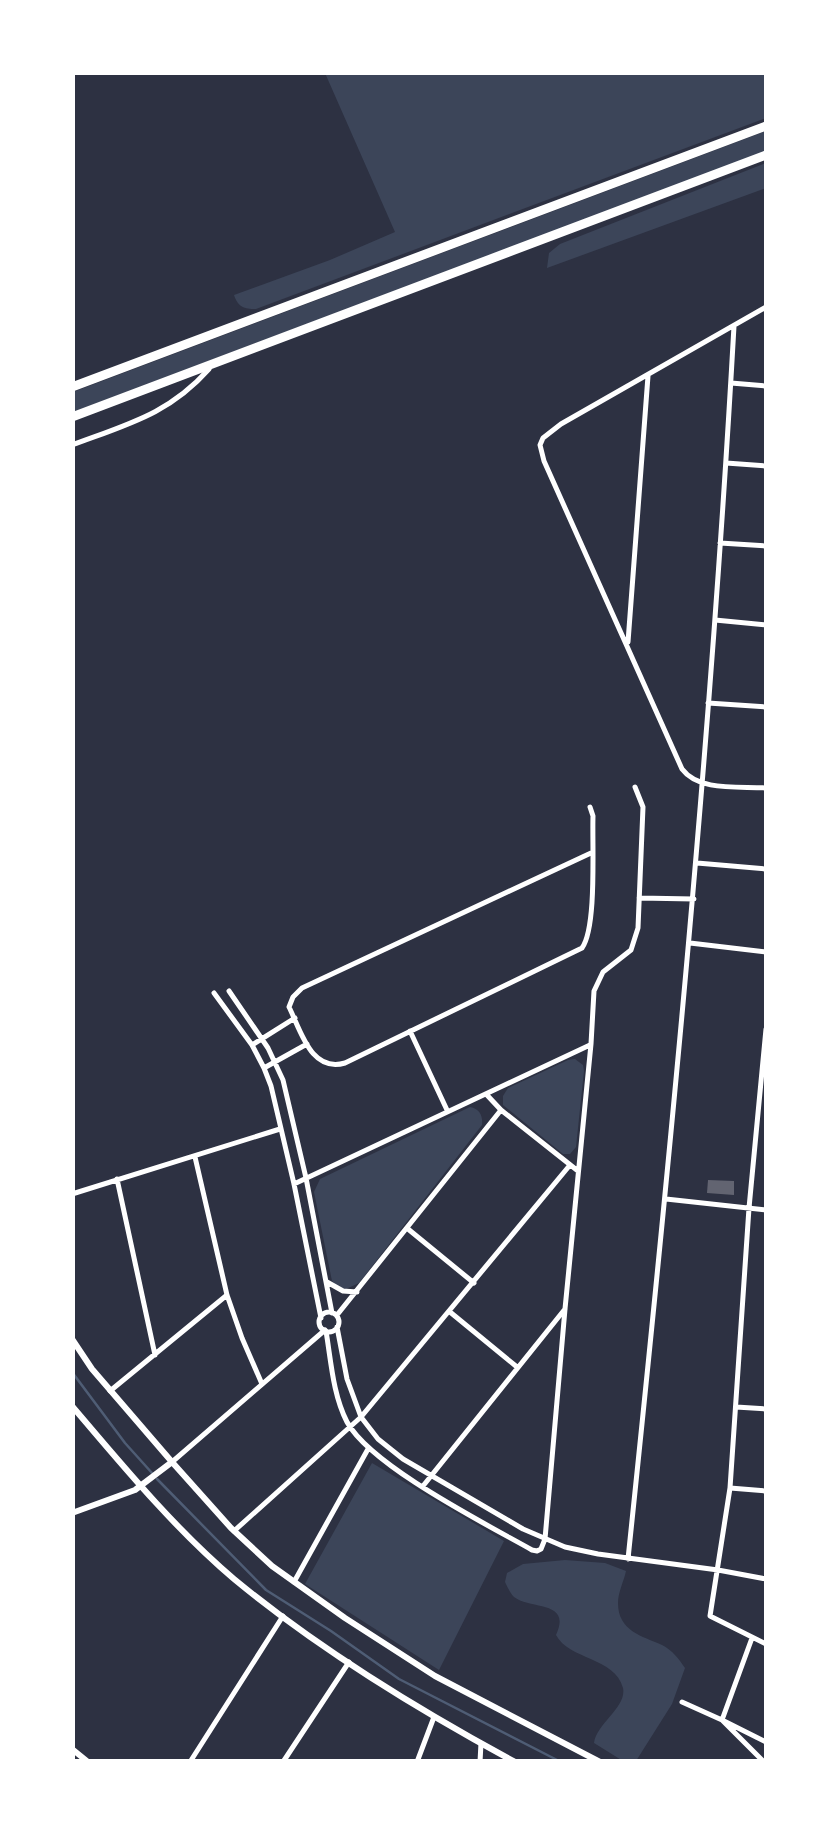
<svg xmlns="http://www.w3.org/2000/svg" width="839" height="1834" font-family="'Public Sans',sans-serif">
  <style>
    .green { fill: #3c4559 }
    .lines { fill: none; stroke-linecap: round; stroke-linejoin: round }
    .stream { stroke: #4f5d75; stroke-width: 2.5 }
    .building { fill: #626471 }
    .minor { stroke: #fff; stroke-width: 5 }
    .tertiary { stroke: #fff; stroke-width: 6 }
    .secondary { stroke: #fff; stroke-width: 6 }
    .motorway { stroke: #fff; stroke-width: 9 }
  </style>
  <rect width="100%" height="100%" fill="#2d3142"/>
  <path class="green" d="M325,73H766V118L256,309C244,309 238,307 234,295L330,260L395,232Z
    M766,131V151L73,412V392Z
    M766,163V188L547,268L549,253L560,244Z
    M575,1059L583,1065L584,1071L576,1147L570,1154H563L503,1105V1096L508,1088L568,1060Z
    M470,1107C480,1109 483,1116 482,1125L359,1283L344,1290L338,1287L332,1281L314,1192L320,1179Z
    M372,1463L504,1541L439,1670L305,1584Z
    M565,1560L605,1563L626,1571C624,1581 618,1592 618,1603C618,1631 642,1636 662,1645C672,1650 679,1659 685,1668L672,1704L636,1761H623L594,1743C597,1723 627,1707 623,1688C615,1657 569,1660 556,1635C572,1600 531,1610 514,1597C510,1593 508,1588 505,1582L507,1573L523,1564Z"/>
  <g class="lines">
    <path class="stream" d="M72,1372L125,1443L152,1473
      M157,1479L266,1590L331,1631L399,1679L561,1762"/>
  </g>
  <path class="building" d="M708,1180L734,1181V1195L707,1193Z"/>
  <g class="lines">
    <path class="minor" d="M766,307L561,424L543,438L540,445L544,461L682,769C699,792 740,786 766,788
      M731,383L766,386
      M72,445C128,424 169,414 209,369
      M726,463L766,466
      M720,543L766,546
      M715,620L766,625
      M628,642L648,376
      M708,703L766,707
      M590,807L593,816C592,846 597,927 582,948L345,1063C311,1073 301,1031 289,1007L293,997L302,988L591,853
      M697,863L766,869
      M639,898L694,899
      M690,943L766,952
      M229,991L268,1048L283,1080L306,1178L332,1313
      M214,993L252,1045L264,1068L271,1086L294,1184L321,1318
      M766,1029L749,1208L730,1488L710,1616L766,1644
      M410,1031L447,1110
      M252,1045L295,1018
      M264,1068L307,1044
      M486,1094L501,1110L578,1171
      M195,1157L227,1295L242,1338L262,1384
      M117,1179L155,1355
      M294,1184L590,1045
      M72,1194L280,1129
      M666,1199L766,1210
      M408,1229L474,1283
      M327,1282L343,1291L357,1292
      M450,1312L517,1367
      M319 1322a10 10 0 1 1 20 0a10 10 0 1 1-20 0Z
      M337,1315L501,1110
      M337,1327L347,1379L361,1417L378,1439L403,1459L523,1529L565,1547L598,1554L718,1570L766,1579
      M326,1331C331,1361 333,1395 347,1422C371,1466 486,1524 532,1550L537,1551L541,1549L545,1539L565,1309L591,1044L594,991L603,972L631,950L638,928L643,807L635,787
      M110,1391L227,1295
      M736,1407L766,1409
      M172,1462L325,1330
      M423,1486L565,1309
      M730,1488L766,1491
      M234,1531L361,1417L570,1165
      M628,1559C671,1148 711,738 734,326
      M294,1582L368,1449
      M752,1638L722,1720L766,1742
      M682,1702L722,1720L764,1762
      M190,1762L283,1616
      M283,1762L349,1662
      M417,1762L434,1717
      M480,1762L481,1743"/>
    <path class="tertiary" d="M72,1513L135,1490L172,1462
      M72,1749L88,1762"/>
    <path class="secondary" d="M72,1339L92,1369L172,1462L231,1528L272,1566L345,1618L435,1676L600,1762
      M72,1406C123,1466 174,1528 234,1579C320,1650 417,1709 515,1762"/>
    <path class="motorway" d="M72,387L766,126
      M72,417L766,155"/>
  </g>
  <rect width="839" height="1834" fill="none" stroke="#ffffff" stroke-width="150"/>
</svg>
